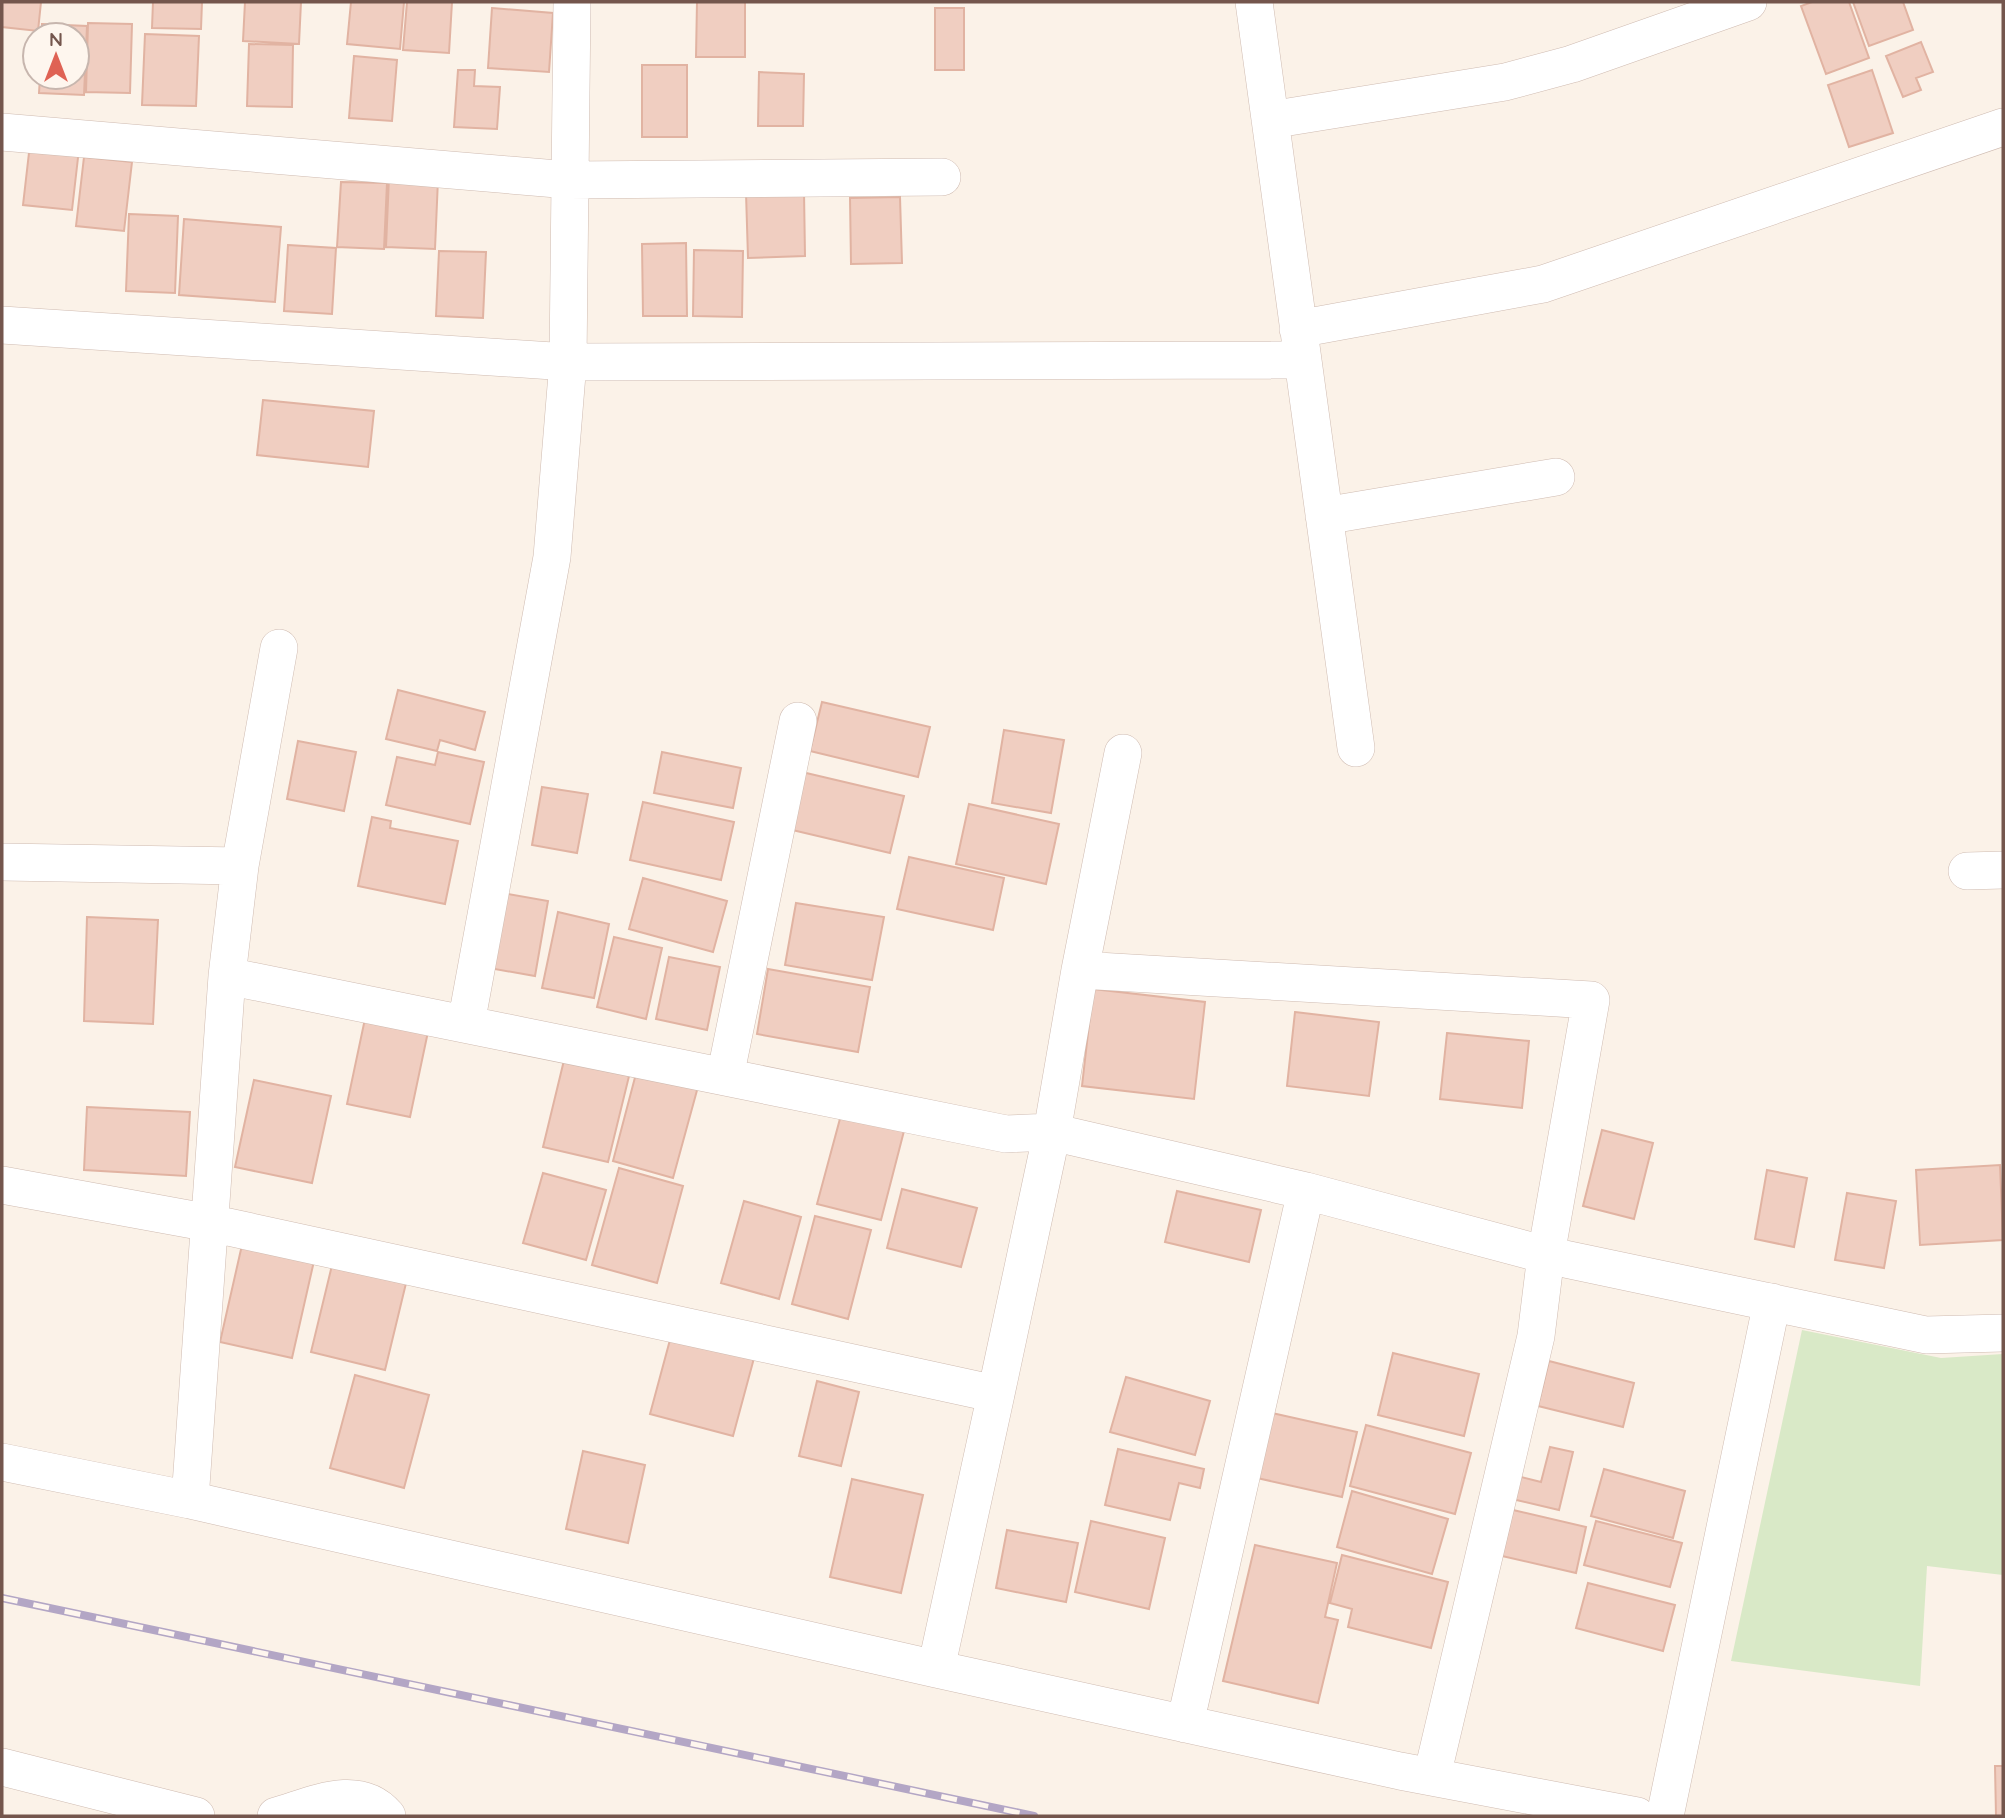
<svg xmlns="http://www.w3.org/2000/svg" width="2005" height="1818" font-family="Quicksand,sans-serif">
  <style>
    .green { fill: #d9e9c7 }
    .building { fill: #f0cec1; stroke: #e1b3a2; stroke-width: 2 }
    .lines { fill: none; stroke-linecap: round; stroke-linejoin: round }
    .minor-casing { stroke: #cfbbb1; stroke-width: 38 }
    .minor { stroke: #fff; stroke-width: 37 }
    .rail-casing { stroke: #b3a6c5; stroke-width: 8 }
    .rail { stroke: #fef6ee; stroke-width: 5; stroke-dasharray: 16; stroke-linecap: butt }
  </style>
  <rect width="100%" height="100%" fill="#fbf2e8"/>
  <path class="green" d="M1802,1330L1941,1358L2003,1354V1575L1927,1566L1920,1686L1731,1661Z"/>
  <path class="building" d="M2,2H41L38,31L2,27Z
    M153,2H202L201,29L152,28Z
    M245,2H301L299,44L243,41Z
    M351,2H404L400,49L347,44Z
    M407,2H452L449,53L403,50Z
    M697,2H745V57H696Z
    M1812,2H1849L1869,58L1826,74L1801,6Z
    M1853,2H1903L1913,30L1869,46Z
    M492,8L553,13L549,72L488,68Z
    M935,8H964V70H935Z
    M88,23L132,24L130,93L86,92Z
    M42,24L87,26L84,95L39,93L40,77H77V35H42Z
    M145,34L199,36L196,106L142,105Z
    M1921,42L1933,72L1916,78L1921,90L1903,97L1886,56Z
    M249,44L293,45L292,107L247,106Z
    M354,56L397,60L392,121L349,118Z
    M642,65H687V137H642Z
    M458,70H475L474,86L500,87L497,129L454,127Z
    M1872,70L1893,133L1849,147L1828,85Z
    M759,72L804,74L803,126H758Z
    M30,144L79,149L72,210L23,205Z
    M84,157L132,162L124,231L76,226Z
    M389,177L438,179L435,249L386,247Z
    M341,182L387,183L384,249L337,247Z
    M804,192L805,256L748,258L746,193Z
    M900,197L902,263L851,264L850,198Z
    M129,214L178,216L175,293L126,291Z
    M184,219L281,227L275,302L179,295Z
    M686,243L687,316H643L642,244Z
    M288,245L336,248L332,314L284,311Z
    M694,250L743,251L742,317L693,316Z
    M439,251L486,252L483,318L436,316Z
    M263,400L374,411L368,467L257,455Z
    M398,690L485,712L475,750L440,740L437,751L386,739Z
    M822,702L930,727L918,777L810,751Z
    M1004,730L1064,740L1051,813L992,803Z
    M298,741L356,752L344,811L287,799Z
    M438,752L484,762L470,824L386,805L397,757L435,765Z
    M662,752L741,768L733,808L654,793Z
    M802,772L904,796L890,853L788,829Z
    M542,787L588,794L577,853L532,845Z
    M643,802L734,822L721,880L630,860Z
    M969,804L1059,824L1046,884L956,864Z
    M372,817L391,821L390,828L458,841L445,904L358,886Z
    M909,857L1004,878L993,930L897,909Z
    M643,878L727,901L713,952L629,929Z
    M502,893L548,901L535,976L489,968Z
    M796,903L884,917L872,980L785,965Z
    M558,912L609,924L594,998L542,988Z
    M87,917L158,920L153,1024L84,1021Z
    M614,937L662,948L646,1019L597,1007Z
    M669,957L720,967L707,1030L656,1019Z
    M768,969L870,987L858,1052L757,1034Z
    M1093,989L1205,1002L1194,1099L1082,1086Z
    M1295,1012L1379,1022L1369,1096L1287,1086Z
    M366,1014L429,1027L410,1117L347,1104Z
    M1447,1033L1529,1041L1522,1108L1440,1099Z
    M566,1052L631,1068L608,1162L543,1147Z
    M638,1066L699,1083L673,1178L613,1161Z
    M254,1080L331,1096L312,1183L235,1167Z
    M87,1107L190,1112L186,1176L84,1170Z
    M841,1115L904,1131L881,1220L817,1204Z
    M1602,1130L1653,1143L1634,1219L1583,1206Z
    M2000,1165L2003,1240L1920,1245L1916,1170Z
    M619,1168L683,1186L657,1283L592,1265Z
    M1767,1170L1807,1178L1794,1247L1755,1239Z
    M543,1173L606,1190L586,1260L523,1243Z
    M902,1189L977,1208L961,1267L887,1248Z
    M1177,1191L1261,1210L1249,1262L1165,1242Z
    M1847,1193L1896,1201L1884,1268L1835,1260Z
    M744,1201L801,1217L779,1299L721,1283Z
    M815,1216L871,1230L848,1319L792,1304Z
    M242,1245L314,1261L292,1358L220,1342Z
    M334,1257L408,1275L385,1370L311,1352Z
    M674,1325L757,1347L733,1436L650,1414Z
    M1393,1353L1479,1374L1464,1436L1378,1415Z
    M1549,1361L1634,1383L1623,1427L1538,1406Z
    M355,1375L429,1395L404,1488L330,1468Z
    M1126,1377L1210,1401L1195,1455L1110,1432Z
    M817,1381L859,1392L841,1466L799,1456Z
    M1272,1413L1357,1432L1342,1497L1257,1478Z
    M1366,1425L1471,1453L1455,1514L1350,1486Z
    M1550,1447L1573,1452L1559,1510L1512,1499L1517,1476L1541,1482Z
    M1118,1449L1204,1469L1200,1488L1179,1483L1170,1520L1105,1505Z
    M583,1451L645,1465L628,1543L566,1529Z
    M1604,1469L1685,1491L1673,1538L1591,1516Z
    M852,1479L923,1495L901,1593L830,1577Z
    M1352,1491L1448,1519L1432,1574L1337,1547Z
    M1513,1510L1586,1527L1576,1573L1502,1556Z
    M1091,1521L1165,1538L1149,1609L1075,1592Z
    M1596,1521L1682,1543L1670,1587L1584,1565Z
    M1007,1530L1078,1543L1066,1602L996,1588Z
    M1255,1545L1337,1563L1325,1617L1338,1620L1318,1703L1223,1681Z
    M1342,1555L1448,1582L1431,1648L1348,1627L1352,1609L1330,1603Z
    M1588,1583L1675,1605L1663,1651L1576,1628Z
    M1995,1766H2003V1816H1996Z"/>
  <g class="lines">
    <g class="minor-casing">
      <path id="minor" d="M1254,2L1356,748
        M1270,120L1505,82L1572,64L1748,2
        M2,132L569,180L942,177
        M2,325L568,362L1303,360
        M1298,329L1543,284L2003,127
        M1324,516L1556,477
        M2,862L240,866L227,976L190,1500
        M240,866L279,648
        M1967,871L2003,870
        M1080,970L1591,1000L1546,1255L1536,1336L1432,1776
        M227,976L1006,1134L1052,1132L1306,1191L1546,1255L1926,1335L2003,1333
        M466,1024L552,557L568,362L572,2
        M725,1077L798,721
        M2,1185L210,1223L996,1394L936,1669L190,1500L2,1462
        M996,1394L1052,1132L1080,970L1123,753
        M936,1669L1400,1771L1637,1816
        M1185,1724L1306,1191
        M2,1767L196,1816
        M276,1816C312,1806 358,1782 387,1816
        M1665,1816L1772,1302"/>
    </g>
    <use href="#minor" class="minor"/>
    <g class="rail-casing">
      <path id="rail" d="M2,1598L1034,1816"/>
    </g>
    <use href="#rail" class="rail"/>
  </g>
  <rect width="2005" height="1818" fill="none" stroke="#74564d" stroke-width="7"/>
  <g transform="translate(56 56)"><circle r="33" fill="#fef6ee" stroke="#c7b6ae" stroke-width="2"/>
  <path d="M0-5L12 26L0 18L-12 26Z" fill="#df6254"/>
  <text y="-10" font-size="19" font-weight="bold" text-anchor="middle" fill="#74564d">N</text>
  </g>
</svg>
